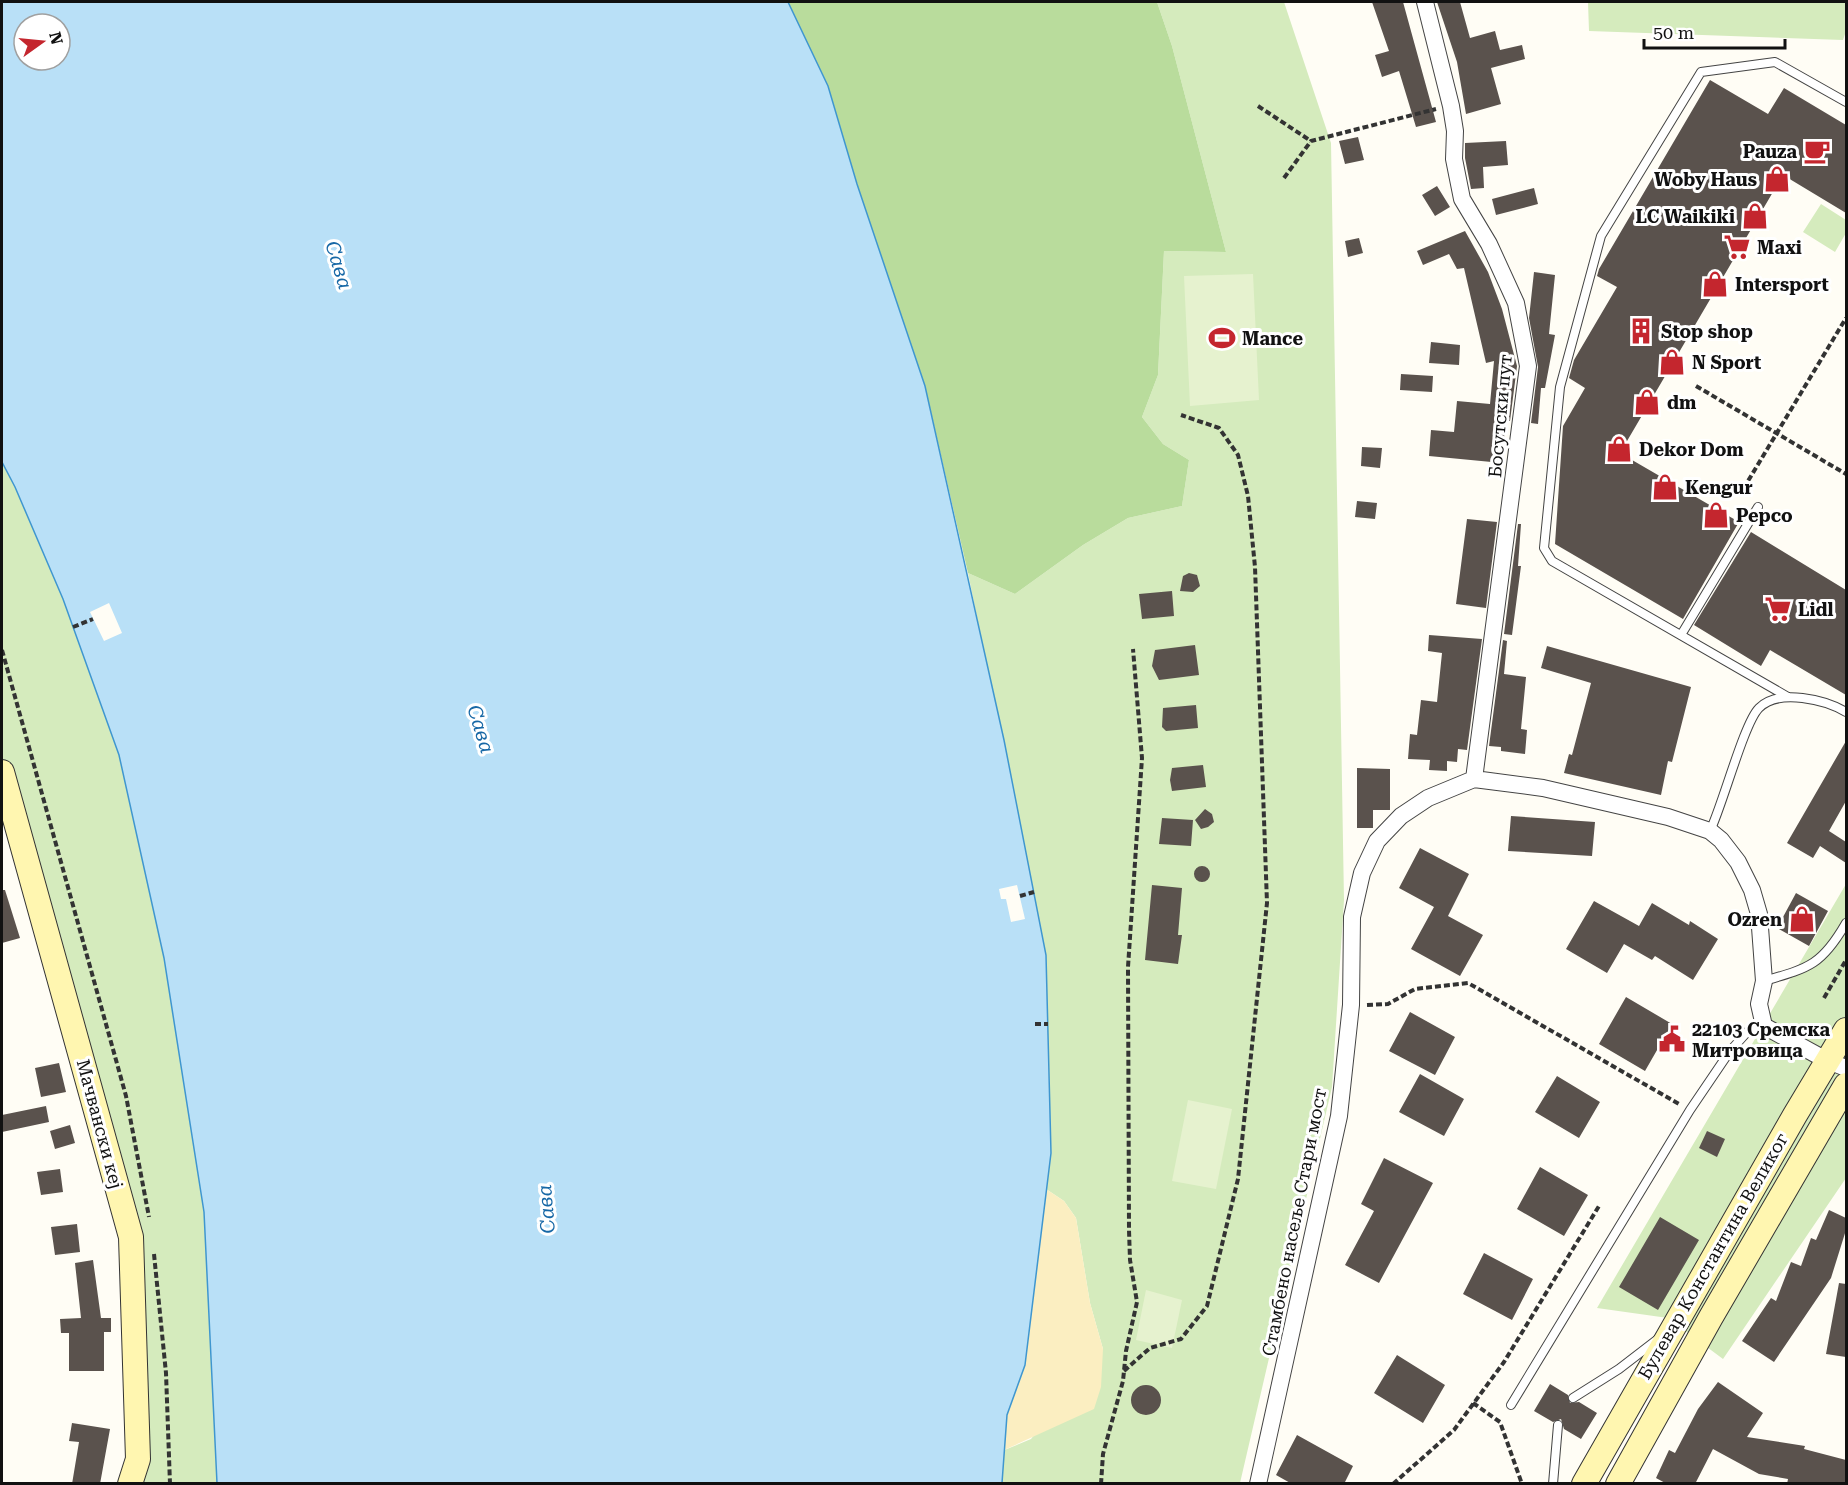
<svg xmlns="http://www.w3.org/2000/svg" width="1848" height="1485" font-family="'Roboto Serif',serif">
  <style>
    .green { fill: #d5ebbd }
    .forest { fill: #b9dc9c }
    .sand { fill: #fbeec1 }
    .pitch { fill: #e6f2cf }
    .water { fill: #b9e0f7; stroke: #3f96cf; stroke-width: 1.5; fill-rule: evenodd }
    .pier { fill: #fffdf5 }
    .building { fill: #5a524d }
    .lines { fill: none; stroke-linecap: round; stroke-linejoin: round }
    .lane-casing { stroke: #444; stroke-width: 10 }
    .street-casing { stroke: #444; stroke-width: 18 }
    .secondary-casing { stroke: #333; stroke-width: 26 }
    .path { stroke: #333; stroke-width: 4; stroke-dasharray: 6 3; stroke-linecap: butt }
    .lane { stroke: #fff; stroke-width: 8 }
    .street { stroke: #fff; stroke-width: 16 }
    .secondary { stroke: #fff6b0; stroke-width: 24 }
    .labels { text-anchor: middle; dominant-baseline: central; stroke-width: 6; stroke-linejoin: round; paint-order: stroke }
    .poi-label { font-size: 18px; font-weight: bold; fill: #111; stroke: #fff; text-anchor: start }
    .street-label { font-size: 18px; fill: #111; stroke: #fff }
    .water-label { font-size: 20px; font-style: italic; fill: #1768a6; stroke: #fff }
  </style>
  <rect width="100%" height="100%" fill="#fffdf5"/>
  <path class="green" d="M1157,2H1284L1331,143L1344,900L1332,1087L1240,1483H1002V1451L1031,1439L1103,1349L1090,1303L1076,1218L1064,1201L1046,1189L1051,1153L1046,955L968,573L1015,594L1083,545L1128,518L1182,506L1189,460L1163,444L1142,417L1158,375L1164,251L1226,252L1172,46Z
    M1588,2H1846V31L1843,40L1589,31Z
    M1821,204L1846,220V233L1835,252L1803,232Z
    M2,462L15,487L63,599L119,755L164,958L204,1212L217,1483H143L145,1479L135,1238L2,779Z
    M1846,884V1178L1723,1359L1668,1318L1597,1308Z"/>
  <path class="forest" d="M788,2H1157L1172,46L1226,252L1164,251L1158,375L1142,417L1163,444L1189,460L1182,506L1128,518L1083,545L1015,594L968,573L925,386L857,184L828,86Z"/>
  <path class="sand" d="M1046,1189L1064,1201L1076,1218L1090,1303L1103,1349L1101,1387L1094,1409L1002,1451L1007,1415L1025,1365Z"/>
  <path class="pitch" d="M1253,274L1259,400L1190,406L1184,276Z
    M1188,1100L1232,1109L1216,1189L1172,1181Z
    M1146,1290L1182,1300L1172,1348L1136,1340Z"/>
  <path class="water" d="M2,2H788L828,86L857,184L925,386L1004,740L1046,955L1051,1153L1025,1365L1007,1415L1002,1483H217L204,1212L164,958L119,755L63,599L15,487L2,462ZM24,24H60V60H24Z"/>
  <path class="pier" d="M109,603L122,633L104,641L90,612Z
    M1017,885L1025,919L1011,922L1006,899H1001L999,889Z"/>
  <path class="building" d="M1372,2H1403L1436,122L1416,127L1399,71L1382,77L1375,55L1389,51Z
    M1437,2H1460L1470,38L1495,31L1500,50L1522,45L1525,59L1491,68L1501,104L1466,114L1457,62Z
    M1710,80L1768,114L1784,88L1846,125V213L1783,175L1620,453L1739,522L1683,619L1555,544L1563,426L1585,388L1569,378L1574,360L1617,287L1597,276L1599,269Z
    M1358,137L1364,160L1345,164L1339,141Z
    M1506,141L1508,165L1483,167L1484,188L1471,189L1465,158V143Z
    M1437,186L1450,207L1435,216L1422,195Z
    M1534,188L1538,204L1496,215L1492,199Z
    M1465,231L1488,272L1502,309L1517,366L1510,421H1507L1505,428L1502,463L1429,456L1431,430L1454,432L1457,401L1490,404L1494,361L1486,363L1464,268L1457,269L1449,254L1423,265L1417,251Z
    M1359,238L1363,253L1348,257L1345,241Z
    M1534,272L1555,275L1549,334L1555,335L1545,388H1541L1538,424L1531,423L1538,367L1529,318Z
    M1431,342L1460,345L1459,365L1429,363Z
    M1401,374L1433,376L1432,392L1400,390Z
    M1362,447L1382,448L1380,468L1361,466Z
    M1357,501L1377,503L1375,519L1355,517Z
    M1467,519L1497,522L1486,608L1456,604Z
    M1518,524H1521L1518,566H1521L1512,635L1504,634Z
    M1751,532L1846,590V695L1770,650L1761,666L1694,625Z
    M1189,573L1197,575L1200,586L1193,592L1180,591L1183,576Z
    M1172,591L1174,616L1142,619L1139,594Z
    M1429,635L1482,639L1467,750L1458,749L1457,762L1447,761V771L1429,770L1430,760L1408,759L1410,734L1417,735L1421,700L1437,702L1442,653L1428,651Z
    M1503,640L1507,641L1504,674L1526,677L1521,729L1527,730L1525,754L1501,751V747L1489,746Z
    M1195,645L1199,675L1159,680L1152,666L1155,650Z
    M1547,646L1691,687L1672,762L1668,761L1661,795L1564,773L1569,754L1572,755L1591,683L1541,668Z
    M1196,705L1198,728L1166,731L1162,727L1163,708Z
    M1846,741V801L1829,831L1846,842V863L1820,846L1813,858L1787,843Z
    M1203,765L1206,787L1172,791L1170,780L1172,768Z
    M1357,768L1390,769V810H1373V828H1357Z
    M1205,809L1212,814L1214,822L1208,827L1201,829L1195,820Z
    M1511,816L1595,822L1592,856L1508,851Z
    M1162,818L1193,820L1191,846L1159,844Z
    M1420,848L1469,874L1448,916L1483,935L1460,976L1411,949L1434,907L1399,888Z
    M1194 874a8 8 0 1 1 16 0a8 8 0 1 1-16 0Z
    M1152,885L1182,888L1178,935H1182L1178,964L1145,960Z
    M2,890H5L20,938L2,943Z
    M1796,893L1828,911L1809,946L1777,928Z
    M1594,901L1639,926L1652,903L1689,925L1690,921L1718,939L1693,980L1655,956L1652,960L1624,944L1607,973L1566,949Z
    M1626,997L1672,1024L1645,1071L1599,1044Z
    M1410,1012L1455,1037L1435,1075L1389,1051Z
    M59,1063L66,1092L41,1097L35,1068Z
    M1420,1074L1464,1099L1444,1136L1399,1112Z
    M1557,1076L1600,1102L1579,1138L1535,1112Z
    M46,1106L49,1122L2,1132V1115Z
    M70,1125L75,1143L55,1149L50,1131Z
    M1707,1131L1725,1139L1717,1157L1699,1148Z
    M1384,1158L1433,1183L1379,1283L1345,1265L1374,1211L1361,1204Z
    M1540,1167L1588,1195L1564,1236L1517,1209Z
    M60,1169L63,1192L41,1195L37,1172Z
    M1829,1210L1846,1218V1230L1831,1278L1774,1362L1742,1341L1771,1298L1776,1301L1791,1262L1801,1266L1811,1238L1816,1240Z
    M1660,1217L1699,1240L1658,1310L1619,1287Z
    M77,1224L80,1252L55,1255L51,1227Z
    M1484,1253L1533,1279L1512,1320L1463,1294Z
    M93,1260L101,1318H111V1332H104V1371H69V1333H61L60,1319L81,1318L75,1263Z
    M1839,1283L1846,1284V1357L1826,1354Z
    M1397,1355L1445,1385L1423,1423L1374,1393Z
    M1718,1382L1763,1413L1747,1437L1805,1446L1804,1449L1846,1460V1484H1787L1788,1479L1759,1474L1713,1449L1695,1484H1667L1656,1478L1669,1450L1675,1453L1698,1409Z
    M1550,1384L1568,1395L1570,1403L1579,1402L1597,1413L1581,1439L1564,1429L1561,1419L1553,1422L1534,1411Z
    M1131 1400a15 15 0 1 1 30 0a15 15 0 1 1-30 0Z
    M72,1423L110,1429L100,1484H72L79,1442L69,1441Z
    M1297,1435L1353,1466L1344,1484H1292L1276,1475Z"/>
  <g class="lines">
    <g class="lane-casing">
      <path id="lane" d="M1681,635L1758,507
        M1788,697L1552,561L1544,548L1560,387L1601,236L1701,72L1775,62L1846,102
        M1710,831C1723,804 1744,723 1759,708C1779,688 1826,700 1846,712
        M1764,981C1809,968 1822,965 1846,923
        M1573,1398L1619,1369L1658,1339
        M1511,1405L1690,1110L1730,1051L1749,1030L1764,1026
        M1553,1484L1558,1425"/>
    </g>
    <g class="street-casing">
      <path id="street" d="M1425,2L1451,106L1455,131L1454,159L1462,199L1489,244L1516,303L1528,366L1474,779
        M1258,1484L1339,1116L1351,1005L1352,917L1362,873L1377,841L1401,816L1428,798L1474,779L1543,788L1668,817L1710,831L1721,840L1738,862L1752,890L1759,914L1764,981L1759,1004L1764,1026L1826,1060L1846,1068"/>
    </g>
    <g class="secondary-casing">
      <path id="secondary" d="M2,772L131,1237L138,1459L130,1484
        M1584,1484L1795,1115L1846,1030
        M1618,1484L1711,1317L1846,1085"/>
    </g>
    <path class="path" d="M1258,106L1311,141
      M1284,178L1311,141L1436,109
      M1696,386L1846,474
      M1739,496L1846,318
      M73,627L93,619
      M2,650L126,1096L149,1217
      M1020,896L1034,892
      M1824,998L1846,960
      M1367,1005L1388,1004L1415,989L1468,983L1679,1104
      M1035,1024H1048
      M154,1254L166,1373L170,1484
      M1124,1371L1150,1348L1181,1339L1207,1306L1238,1179L1267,903L1255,567L1248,496L1238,455L1219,428L1181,415
      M1473,1403L1500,1422L1522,1484
      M1101,1484L1103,1454L1123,1381L1126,1351L1137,1302L1130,1260L1129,1230L1128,967L1142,758L1133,649
      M1393,1484L1454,1430L1504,1362L1599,1206"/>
    <use href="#lane" class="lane"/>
    <use href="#street" class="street"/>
    <use href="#secondary" class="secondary"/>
  </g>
  <defs>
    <g id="cafe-bare" transform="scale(2.07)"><path d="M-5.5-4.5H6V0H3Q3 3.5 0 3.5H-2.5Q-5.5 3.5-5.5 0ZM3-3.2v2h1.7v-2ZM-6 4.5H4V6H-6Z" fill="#c4262e" stroke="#fff" stroke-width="2.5" paint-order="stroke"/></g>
    <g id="shop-bare" transform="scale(2.07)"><path d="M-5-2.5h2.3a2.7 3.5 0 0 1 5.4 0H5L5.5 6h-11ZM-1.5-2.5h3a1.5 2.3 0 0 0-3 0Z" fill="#c4262e" stroke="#fff" stroke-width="2.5" paint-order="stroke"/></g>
    <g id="supermarket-bare" transform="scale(2.07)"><path d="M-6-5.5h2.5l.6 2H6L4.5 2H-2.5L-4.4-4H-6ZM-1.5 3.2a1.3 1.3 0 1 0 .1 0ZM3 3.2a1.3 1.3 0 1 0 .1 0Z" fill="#c4262e" stroke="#fff" stroke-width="2.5" paint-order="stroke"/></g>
    <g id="building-bare" transform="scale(2.07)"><path d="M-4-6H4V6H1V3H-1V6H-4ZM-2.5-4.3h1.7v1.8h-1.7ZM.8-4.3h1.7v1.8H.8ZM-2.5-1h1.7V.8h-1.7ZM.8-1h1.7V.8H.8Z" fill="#c4262e" stroke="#fff" stroke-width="2.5" paint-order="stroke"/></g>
    <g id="stadium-bare" transform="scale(2.07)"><path d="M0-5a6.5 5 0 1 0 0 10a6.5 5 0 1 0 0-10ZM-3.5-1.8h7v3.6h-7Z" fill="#c4262e" stroke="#fff" stroke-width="2.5" paint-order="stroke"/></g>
    <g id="civic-bare" transform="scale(2.07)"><path d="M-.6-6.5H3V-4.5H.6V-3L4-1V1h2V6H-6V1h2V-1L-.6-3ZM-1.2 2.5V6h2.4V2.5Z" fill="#c4262e" stroke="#fff" stroke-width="2.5" paint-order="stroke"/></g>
  </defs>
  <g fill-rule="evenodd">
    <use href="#cafe-bare" x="1817" y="151"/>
    <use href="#shop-bare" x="1777" y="179"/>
    <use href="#shop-bare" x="1755" y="216"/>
    <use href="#supermarket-bare" x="1737" y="247"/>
    <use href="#shop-bare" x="1715" y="284"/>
    <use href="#building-bare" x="1641" y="331"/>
    <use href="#stadium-bare" x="1222" y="338"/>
    <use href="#shop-bare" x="1672" y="362"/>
    <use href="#shop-bare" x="1647" y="402"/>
    <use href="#shop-bare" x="1619" y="449"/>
    <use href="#shop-bare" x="1665" y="487"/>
    <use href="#shop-bare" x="1716" y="515"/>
    <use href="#supermarket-bare" x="1778" y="609"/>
    <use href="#shop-bare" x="1802" y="919"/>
    <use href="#civic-bare" x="1672" y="1039"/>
  </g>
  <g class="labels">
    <g class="poi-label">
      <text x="1797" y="151" text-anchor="end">Pauza</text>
      <text x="1757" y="179" text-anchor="end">Woby Haus</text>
      <text x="1735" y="216" text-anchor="end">LC Waikiki</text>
      <text x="1757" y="247">Maxi</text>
      <text x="1735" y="284">Intersport</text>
      <text x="1661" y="331">Stop shop</text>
      <text x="1242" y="338">Mance</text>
      <text x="1692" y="362">N Sport</text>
      <text x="1667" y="402">dm</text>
      <text x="1639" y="449">Dekor Dom</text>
      <text x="1685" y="487">Kengur</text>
      <text x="1736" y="515">Pepco</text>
      <text x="1798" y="609">Lidl</text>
      <text x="1782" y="919" text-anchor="end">Ozren</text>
      <text x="1692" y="1029">22103 Сремска<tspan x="1692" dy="21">Митровица</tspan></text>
    </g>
    <g class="street-label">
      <text transform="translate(1500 416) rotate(-85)">Босутски пут</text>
      <text transform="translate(100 1124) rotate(75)">Мачвански кеј</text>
      <text transform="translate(1294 1222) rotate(-79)">Стамбено насеље Стари мост</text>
      <text transform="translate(1713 1256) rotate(-60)">Булевар Константина Великог</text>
    </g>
    <g class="water-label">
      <text transform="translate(339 265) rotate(73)">Сава</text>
      <text transform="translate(481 729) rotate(73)">Сава</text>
      <text transform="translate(546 1209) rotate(-95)">Сава</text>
    </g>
  </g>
  <rect width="1848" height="1485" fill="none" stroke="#111111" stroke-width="6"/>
  <g transform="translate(42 42) rotate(75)"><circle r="28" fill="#ffffff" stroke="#a0a0a0" stroke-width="1.5"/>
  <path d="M0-4.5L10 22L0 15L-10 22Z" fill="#c4262e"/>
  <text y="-9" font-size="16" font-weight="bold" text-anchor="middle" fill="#111111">N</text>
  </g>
  <path d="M1644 39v9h141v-9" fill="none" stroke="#111111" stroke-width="3"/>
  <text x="1653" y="39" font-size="18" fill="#111111" stroke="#ffffff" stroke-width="4.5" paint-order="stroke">50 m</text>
</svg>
